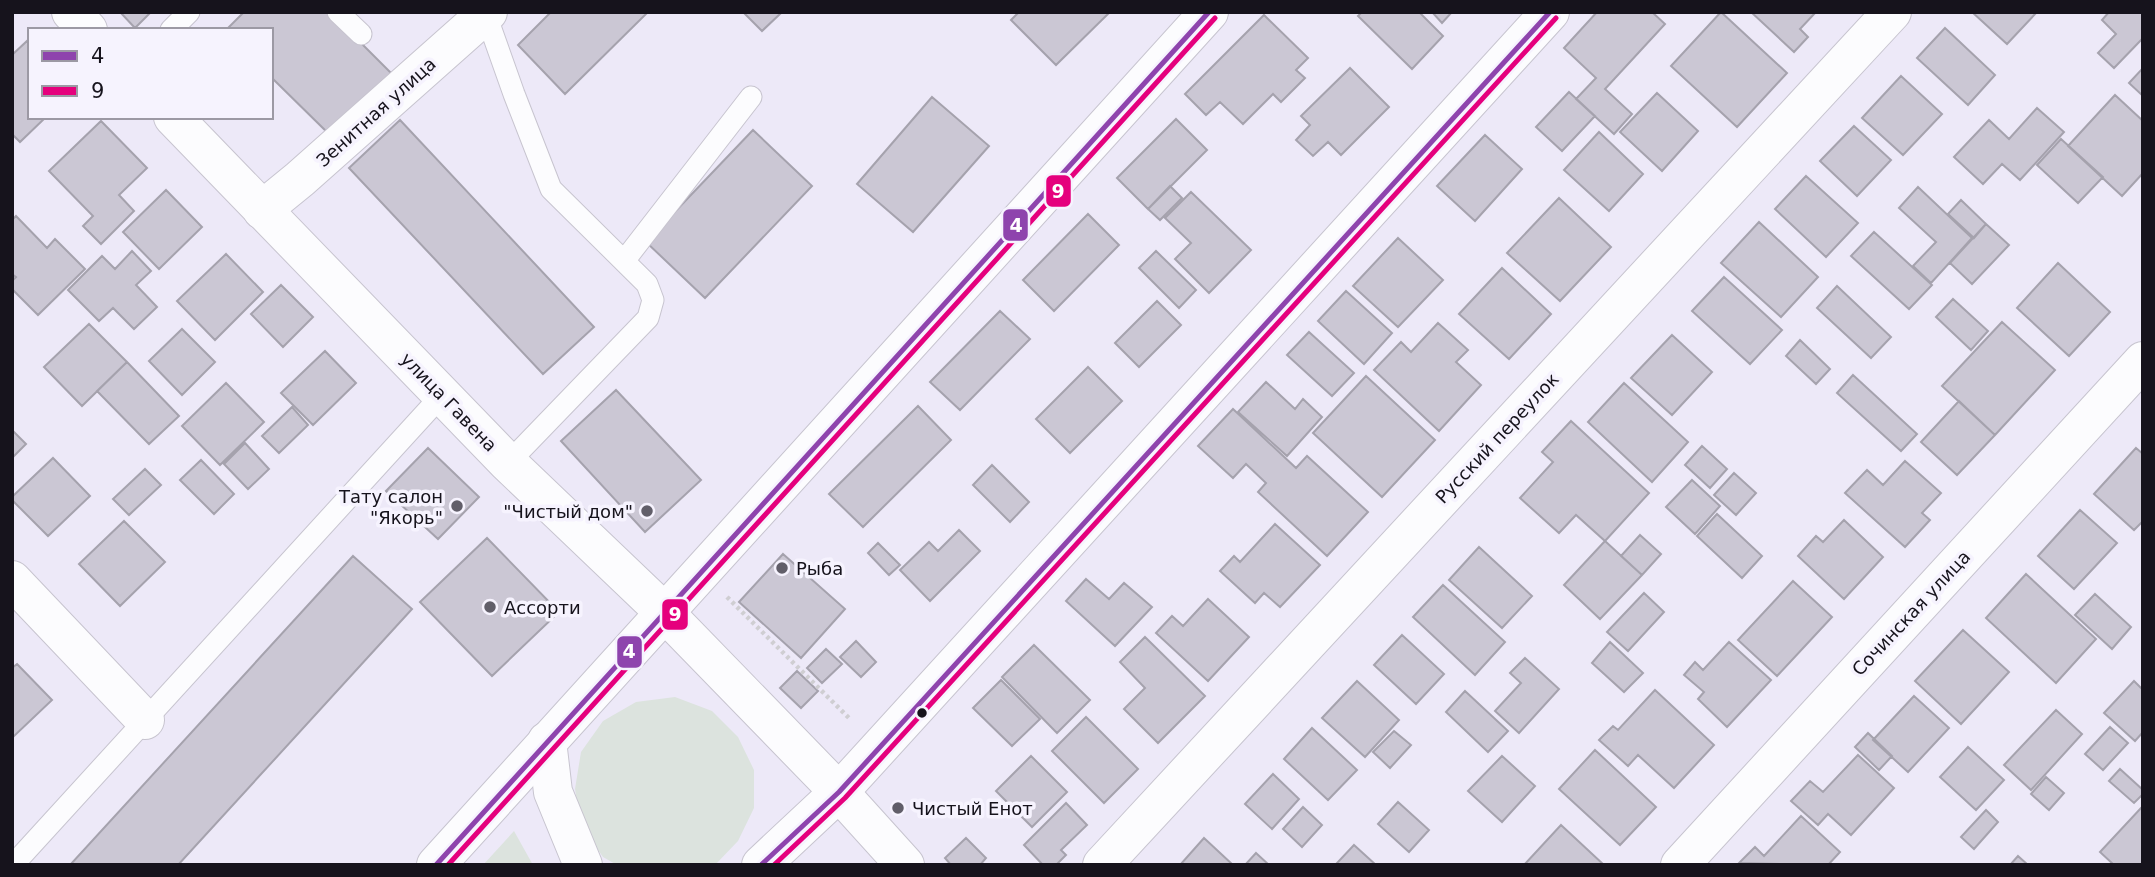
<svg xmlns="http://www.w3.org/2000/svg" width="2155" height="877" font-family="'DejaVu Sans',sans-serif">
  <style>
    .green { fill: #dce3de }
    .building { fill: #cbc7d4; stroke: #a5a2ad; stroke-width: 2 }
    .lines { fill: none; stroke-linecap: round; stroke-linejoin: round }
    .service-casing { stroke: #c7c4cf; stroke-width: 23 }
    .minor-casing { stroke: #c7c4cf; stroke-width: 40 }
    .tertiary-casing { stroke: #c7c4cf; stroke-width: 40 }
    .secondary-casing { stroke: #c7c4cf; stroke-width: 40 }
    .path { stroke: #cfced2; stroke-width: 4.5; stroke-dasharray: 3.5 3.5; stroke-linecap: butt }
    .service { stroke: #fcfcfe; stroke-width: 21 }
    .minor { stroke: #fcfcfe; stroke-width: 38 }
    .tertiary { stroke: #fcfcfe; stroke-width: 38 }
    .secondary { stroke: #fcfcfe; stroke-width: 38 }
    .bus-1-casing { stroke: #f6f3fe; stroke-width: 10 }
    .bus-2-casing { stroke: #f6f3fe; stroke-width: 10 }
    .bus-1 { stroke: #8e44ad; stroke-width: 5 }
    .bus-2 { stroke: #e5007d; stroke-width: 5 }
    .poi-dot { fill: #615e69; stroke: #f6f3fe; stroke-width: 2.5 }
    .bus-dot { fill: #16131c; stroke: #f6f3fe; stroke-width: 2.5 }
    .labels { text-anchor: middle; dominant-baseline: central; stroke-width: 7; stroke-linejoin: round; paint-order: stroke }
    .street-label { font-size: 18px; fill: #16131c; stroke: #f6f3fe }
    .poi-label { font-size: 18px; fill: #16131c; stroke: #f6f3fe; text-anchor: start }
    .line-badge { stroke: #f6f3fe; stroke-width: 2.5 }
    .badge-label { font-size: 19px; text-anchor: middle; font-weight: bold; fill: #fff }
  </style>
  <rect width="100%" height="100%" fill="#ede9f8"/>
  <path class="green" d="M675,697L712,711L738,737L754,770V808L738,841L715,865H617L603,857L581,826L575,789L581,752L603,721L636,702Z
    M514,831L533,865H483Z"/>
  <path class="building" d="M120,12H151L135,28Z
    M244,12H330L392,74L330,135L271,77V30H226Z
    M551,12H648L565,94L518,45Z
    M743,12H781V13L762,31Z
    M1019,12H1110L1056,65L1011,20Z
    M1362,12H1419L1443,36L1412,69L1358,16Z
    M1432,12H1452L1442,23Z
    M1597,12H1652L1665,24L1605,89L1632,114L1614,134L1576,99L1596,78L1564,48Z
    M1721,12L1787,73L1737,127L1671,66Z
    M1751,12H1816L1800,29L1808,37L1794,52Z
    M1972,12H2037L2007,44Z
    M2109,12H2143V38L2114,68L2098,53L2116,34L2102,20Z
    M1264,15L1308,58L1296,70L1305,78L1281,102L1273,94L1243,124L1220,102L1206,115L1185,94Z
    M1945,28L1995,75L1968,105L1917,58Z
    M27,41L30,44V117H46L20,142L12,134V55Z
    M1350,68L1389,107L1341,155L1328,142L1313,156L1296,140L1310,125L1301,116Z
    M2143,68V96L2129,83Z
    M1901,76L1942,114L1903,155L1862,118Z
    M1569,92L1595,116L1562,151L1536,127Z
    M1657,93L1698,131L1662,171L1620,132Z
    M2115,95L2143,121V173L2122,196L2068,146Z
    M932,97L989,146L913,232L857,184Z
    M2037,108L2064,132L2020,180L2002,164L1983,184L1954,157L1989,120L2009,139Z
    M1176,119L1207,150L1148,209L1117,178Z
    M400,120L594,327L543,374L349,168Z
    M101,121L147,168L119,195L134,211L101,244L83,226L93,216L49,171Z
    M1854,126L1891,160L1857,196L1820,161Z
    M753,130L812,186L705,298L646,242Z
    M1599,132L1643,174L1609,211L1564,170Z
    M1485,135L1522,169L1475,221L1437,186Z
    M2061,139L2103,177L2078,203L2037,165Z
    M1806,176L1858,223L1826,257L1775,209Z
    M1170,186L1182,198L1160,220L1148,209Z
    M1918,187L1972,238L1931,283L1913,266L1936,242L1899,208Z
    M166,190L202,227L159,269L123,232Z
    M1191,192L1251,250L1209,293L1175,259L1191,243L1165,218Z
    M1559,198L1611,247L1560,301L1507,253Z
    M1961,200L1986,224L1974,238L1948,214Z
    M1088,214L1119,245L1054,311L1023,280Z
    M16,216L47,248L55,239L85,269L38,315L12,289V281L16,277L12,274V220Z
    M1759,222L1818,277L1781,317L1721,263Z
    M1986,224L2009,245L1972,284L1950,263Z
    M1874,232L1932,285L1909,309L1851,256Z
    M1398,238L1443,280L1398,327L1353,286Z
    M132,251L151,271L136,285L157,307L134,329L113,308L99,321L68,290L102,256L115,269Z
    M1156,251L1196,290L1179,308L1139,268Z
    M226,254L263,292L215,340L177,301Z
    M2058,263L2110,312L2069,356L2017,308Z
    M1502,268L1551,314L1509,359L1459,314Z
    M1724,277L1782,330L1750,364L1692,311Z
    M281,285L313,317L283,347L251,314Z
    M1837,286L1891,337L1871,358L1817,308Z
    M1346,291L1392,333L1364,364L1318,321Z
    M1953,299L1988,331L1971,350L1936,317Z
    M1157,301L1181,325L1139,367L1115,343Z
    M1000,311L1030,339L960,410L930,382Z
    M2002,322L2055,370L1995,435L1942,386Z
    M1438,323L1468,350L1456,362L1481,385L1439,431L1374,370L1401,342L1411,352Z
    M89,324L127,362L82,406L44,367Z
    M182,329L215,362L182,395L149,361Z
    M1309,332L1354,373L1332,396L1287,355Z
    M1672,335L1712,372L1672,415L1631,378Z
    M1800,340L1830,369L1816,384L1786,356Z
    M325,351L356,383L313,425L281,393Z
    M127,362L179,416L149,444L97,391Z
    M1088,367L1122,401L1070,453L1036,419Z
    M1853,375L1917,434L1901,451L1837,393Z
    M1366,376L1435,440L1382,497L1313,433Z
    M1266,382L1295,409L1303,399L1322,417L1287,456L1238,412Z
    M226,383L264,422L220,465L182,426Z
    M1624,383L1688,442L1652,482L1588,422Z
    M616,390L701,480L645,532L561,441Z
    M1959,401L1995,435L1957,475L1921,442Z
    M918,406L951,440L863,527L829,494Z
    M292,407L308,425L279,453L262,436Z
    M1233,409L1296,468L1307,456L1368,512L1327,556L1258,492L1266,483L1246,464L1233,478L1198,446Z
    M1571,421L1649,493L1605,541L1576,515L1559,533L1520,498L1553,462L1542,452Z
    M12,430L26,444L12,458Z
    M245,443L269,469L248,489L224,464Z
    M1702,446L1727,469L1710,488L1685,465Z
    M428,448L479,497L438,539L386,491Z
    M2136,448L2143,454V521L2134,530L2094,494Z
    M53,458L90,496L48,536L12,500V497Z
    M201,460L234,494L214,514L180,480Z
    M1905,461L1941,493L1922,513L1930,520L1905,547L1845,493L1867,470L1883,485Z
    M992,465L1029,502L1010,522L973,485Z
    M145,469L161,485L129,515L113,499Z
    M1734,473L1756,493L1736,515L1714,495Z
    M1692,480L1720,506L1695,534L1666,507Z
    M2080,510L2117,543L2074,589L2038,556Z
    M1717,514L1762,556L1742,578L1697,536Z
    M1844,520L1883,557L1844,599L1798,556L1816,536L1823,542Z
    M124,521L165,562L120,606L79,564Z
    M1275,524L1320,565L1280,607L1264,593L1255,603L1220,571L1234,556L1240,562Z
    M959,530L980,551L930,601L900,570L929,542L938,551Z
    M1640,535L1661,554L1642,575L1621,556Z
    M487,538L559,612L492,676L420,602Z
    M1605,541L1642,575L1600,619L1564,585Z
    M878,543L900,565L889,575L868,553Z
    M1479,547L1532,596L1502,628L1449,580Z
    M783,554L845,609L801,658L739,602Z
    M353,556L412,609L178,865H70Z
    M2026,574L2096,639L2056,683L1986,618Z
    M1086,579L1109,599L1124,583L1152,607L1115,646L1066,601Z
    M1793,581L1832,617L1777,676L1738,640Z
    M1443,585L1505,642L1475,675L1413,617Z
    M1644,593L1664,612L1628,651L1607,632Z
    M2095,594L2131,627L2112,649L2075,615Z
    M1208,599L1249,637L1208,681L1156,633L1172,616L1183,626Z
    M1963,630L2009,672L1961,724L1915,681Z
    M1402,635L1444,674L1416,704L1374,665Z
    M1145,637L1205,696L1158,743L1124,709L1145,688L1120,662Z
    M856,641L876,662L861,677L840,657Z
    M1610,642L1643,673L1624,692L1592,663Z
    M1729,642L1771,680L1727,727L1698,699L1704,692L1684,675L1695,662L1703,670Z
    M1034,645L1090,700L1057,733L1002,677Z
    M826,649L842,664L822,683L807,668Z
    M1525,658L1559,689L1519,733L1495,711L1521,683L1510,673Z
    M17,664L52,700L12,738V668Z
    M797,671L818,691L801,708L780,688Z
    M1001,680L1040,719L1012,746L973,708Z
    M1357,681L1399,720L1365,757L1322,718Z
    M2134,681L2143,690V732L2135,741L2104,713Z
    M1655,690L1714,745L1674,788L1638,755L1628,766L1599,740L1613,726L1618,730Z
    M1465,691L1508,731L1488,752L1446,712Z
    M1914,696L1949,728L1908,772L1873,740Z
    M2056,710L2082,734L2031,790L2004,765Z
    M1086,717L1138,769L1104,803L1052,751Z
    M2110,727L2128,743L2103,770L2085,754Z
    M1312,728L1357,770L1328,800L1284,759Z
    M1394,731L1411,745L1390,768L1373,752Z
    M1868,733L1892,756L1879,770L1855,747Z
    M1968,747L2004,780L1976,810L1940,777Z
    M1595,750L1656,807L1620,845L1559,789Z
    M1858,755L1894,788L1851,835L1828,814L1818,825L1791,801L1810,781L1823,792Z
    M1031,756L1067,792L1032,827L996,791Z
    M1502,756L1535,786L1502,822L1468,791Z
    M2120,769L2143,790V794L2134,803L2109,781Z
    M1273,774L1299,799L1272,829L1245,804Z
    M2046,777L2064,793L2049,810L2031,794Z
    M1398,802L1429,830L1409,852L1378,824Z
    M1066,803L1087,825L1061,850L1066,855L1056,865H1043L1024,845Z
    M1303,807L1322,825L1302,847L1283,829Z
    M2141,808L2143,809V865H2114L2100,852Z
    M1986,810L1998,822L1974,849L1961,837Z
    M1801,816L1840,852L1828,865L1739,863L1755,847L1764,856Z
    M1561,825L1604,865H1524Z
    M966,838L986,858L980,865H951L945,858Z
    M1204,838L1233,865H1180Z
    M1354,845L1376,865H1340L1337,863Z
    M1256,853L1269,865H1245Z
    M2018,856L2028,865H2010Z"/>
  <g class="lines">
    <g class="service-casing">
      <path id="service" d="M338,12L361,34
        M486,15L514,94L551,189L647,284L653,300L648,318L508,463
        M171,30L189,12
        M624,261L751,97
        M13,865L442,395"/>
    </g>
    <g class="minor-casing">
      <path id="minor" d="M262,210L300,179L488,12
        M12,580L145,720
        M547,741L553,792L583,865
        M1102,865L1892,12
        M1680,865L2143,361"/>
    </g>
    <g class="tertiary-casing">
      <path id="tertiary" d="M71,12L88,30
        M173,117L508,463L664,612L839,792L905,865"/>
    </g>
    <g class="secondary-casing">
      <path id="secondary" d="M436,865L1209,12
        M761,865L839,792L1550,12"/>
    </g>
    <path class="path" d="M727,597L851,720"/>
    <use href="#service" class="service"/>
    <use href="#minor" class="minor"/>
    <use href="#tertiary" class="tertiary"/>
    <use href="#secondary" class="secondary"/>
    <g class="bus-1-casing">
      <path id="bus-1" d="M436,865L1209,12
        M761,865L839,792L1550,12"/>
    </g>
    <g class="bus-2-casing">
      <path id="bus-2" d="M448,865L1215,18
        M774,865L845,798L1556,18"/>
    </g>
    <use href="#bus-1" class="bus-1"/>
    <use href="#bus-2" class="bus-2"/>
  </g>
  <g class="poi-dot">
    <circle cx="457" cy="506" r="7"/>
    <circle cx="647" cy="511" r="7"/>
    <circle cx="782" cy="568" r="7"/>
    <circle cx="490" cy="607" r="7"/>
    <circle cx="898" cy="808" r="7"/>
  </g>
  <circle class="bus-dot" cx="922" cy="713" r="6"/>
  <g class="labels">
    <g class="street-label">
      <text transform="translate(376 112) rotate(-42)">Зенитная улица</text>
      <text transform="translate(449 402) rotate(46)">улица Гавена</text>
      <text transform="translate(1497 438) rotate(-47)">Русский переулок</text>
      <text transform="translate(1911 613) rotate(-47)">Сочинская улица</text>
    </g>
    <g class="poi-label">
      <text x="443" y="496" text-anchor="end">Тату салон<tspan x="443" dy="21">"Якорь"</tspan></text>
      <text x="633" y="511" text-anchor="end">"Чистый дом"</text>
      <text x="796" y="568">Рыба</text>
      <text x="504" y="607">Ассорти</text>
      <text x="912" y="808">Чистый Енот</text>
    </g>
  </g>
  <g class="line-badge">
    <rect x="1045" y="174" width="27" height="34" rx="7" fill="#e5007d"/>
    <rect x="1002" y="208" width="27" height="34" rx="7" fill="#8e44ad"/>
    <rect x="661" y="598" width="28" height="33" rx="7" fill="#e5007d"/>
    <rect x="616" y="635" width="27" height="34" rx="7" fill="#8e44ad"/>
  </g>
  <g class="badge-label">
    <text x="1058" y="198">9</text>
    <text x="1016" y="232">4</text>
    <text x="675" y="621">9</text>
    <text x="629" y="658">4</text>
  </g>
  <rect width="2155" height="877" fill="none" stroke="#16131c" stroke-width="28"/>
  <rect x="28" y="28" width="245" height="91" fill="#f6f3fe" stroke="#9c99a4" stroke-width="2"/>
  <rect x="42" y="51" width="35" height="10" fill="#8e44ad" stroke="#9c99a4" stroke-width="2"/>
  <text x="91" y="63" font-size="21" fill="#16131c">4</text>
  <rect x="42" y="86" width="35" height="10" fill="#e5007d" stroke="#9c99a4" stroke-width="2"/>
  <text x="91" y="98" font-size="21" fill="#16131c">9</text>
</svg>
